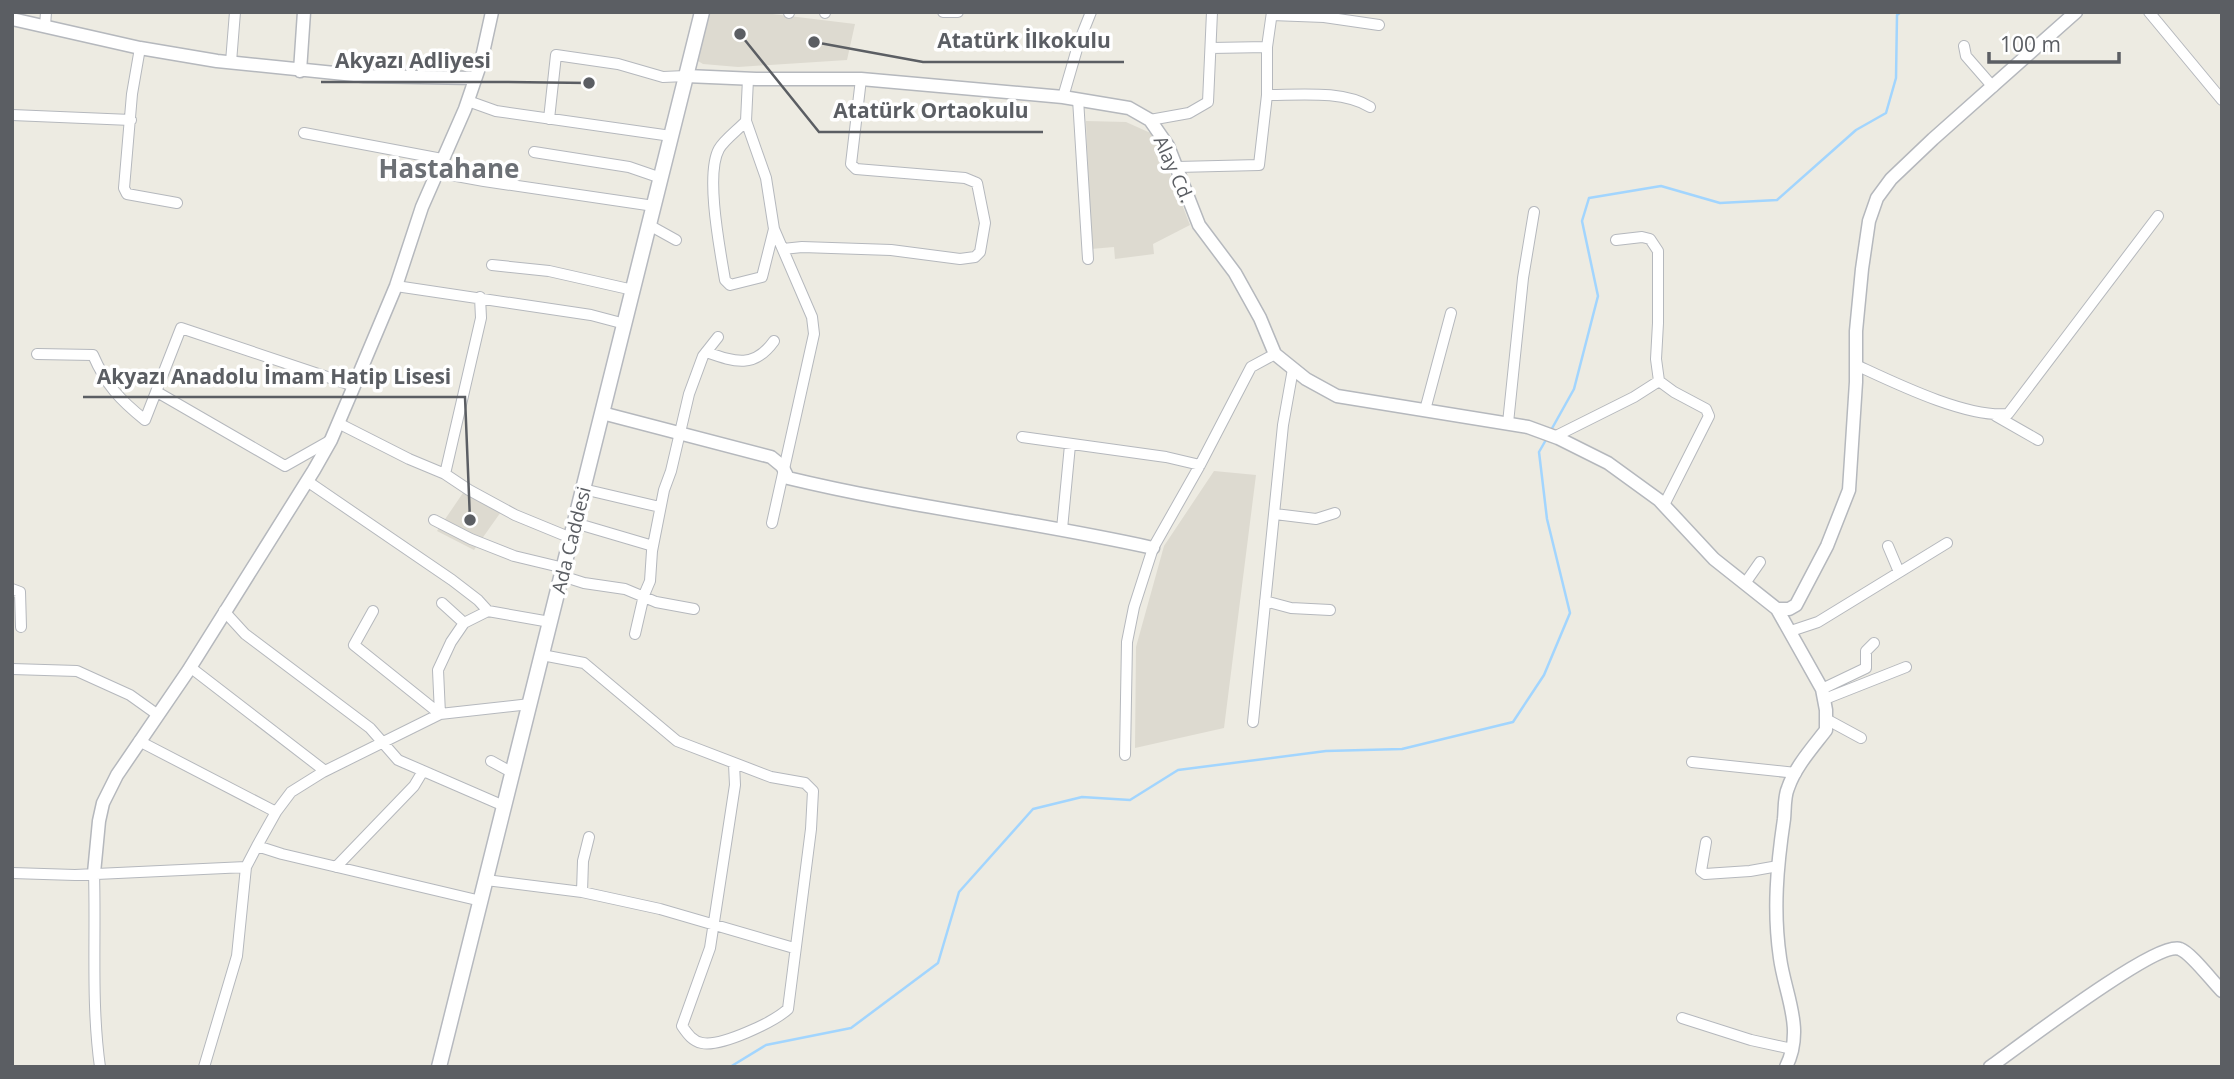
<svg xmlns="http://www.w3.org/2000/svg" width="2234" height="1079" font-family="'Open Sans',sans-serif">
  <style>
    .education { fill: #dddad0 }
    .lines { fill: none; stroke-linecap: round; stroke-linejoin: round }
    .stream { stroke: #a2d5fe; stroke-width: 2.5 }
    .minor-casing { stroke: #b5b8bd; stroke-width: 12 }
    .tertiary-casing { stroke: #b5b8bd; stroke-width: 15 }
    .secondary-casing { stroke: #b6b9bf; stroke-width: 17 }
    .minor { stroke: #fff; stroke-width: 10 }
    .tertiary { stroke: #fff; stroke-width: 12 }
    .secondary { stroke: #fff; stroke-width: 14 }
    .labels { text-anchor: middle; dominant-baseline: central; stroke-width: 7; stroke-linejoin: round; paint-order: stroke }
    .street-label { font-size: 19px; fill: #5b5e63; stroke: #fff }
    .district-label { font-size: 26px; font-weight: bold; fill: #6c7075; stroke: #fff }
    .leader { fill: none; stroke: #5b5e63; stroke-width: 2.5 }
    .callout-dot { fill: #5b5e63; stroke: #fff; stroke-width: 2.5 }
    .callout-label { font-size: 21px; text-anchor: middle; font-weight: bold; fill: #5b5e63; stroke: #fff; stroke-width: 7; stroke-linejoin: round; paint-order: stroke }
  </style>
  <rect width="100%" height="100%" fill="#edebe2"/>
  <path class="education" d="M708,12H755L855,24L847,60L738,67L703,64L698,61L696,53Z
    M1086,121L1126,122L1155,135L1190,225L1153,244L1154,254L1115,259L1114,247L1091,249Z
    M1214,471L1256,475L1224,728L1135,748L1136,647L1164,546Z
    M465,490L503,509L474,550L437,531Z"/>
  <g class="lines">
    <path class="stream" d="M1550,432L1574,389L1598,296L1582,221L1589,198L1661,186L1720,203L1777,200L1856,130L1886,113L1896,78L1897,15L1901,12
      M730,1067L766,1045L851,1028L938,963L959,892L1033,809L1082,797L1130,800L1178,770L1326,751L1402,749L1513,722L1544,675L1570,613L1547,519L1539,452L1547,438"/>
    <g class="minor-casing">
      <path id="minor" d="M943,12H958
        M2149,12L2222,100
        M789,13V12
        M825,13V12
        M1272,15L1324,17L1379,25
        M45,26L46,12
        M1964,46L1966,56L1993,87
        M140,48L132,94L124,188L127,194L177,203
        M1211,48L1267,47
        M231,62L235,12
        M748,79L746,121L766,178L774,229L812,317L814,334L772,523
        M1267,95C1299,95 1343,90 1370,107
        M1063,97L1079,42L1091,12
        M1078,99L1088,259
        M468,101L496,111L671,136
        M12,115L131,120
        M549,119L556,55L618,64L663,77L686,76
        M1150,120L1189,113L1208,102L1212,12
        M746,121C739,129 724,140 719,149C705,174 720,250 725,280L730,285L762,277L774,229
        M304,133L442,159
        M534,152L629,167L661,178
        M439,167L451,175L484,181L654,206
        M1177,167L1259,165L1267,95V47L1272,12
        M649,225L676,240
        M1616,240L1642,237L1650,239L1658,251V323L1656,359L1659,381L1674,392L1706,409L1709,416L1664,505
        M783,249L802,247L891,250L960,259L975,257L980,252L985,223L977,183L965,178L856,169L851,164L861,79
        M492,265L549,271L633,290
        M396,286L591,315L625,324
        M706,352C735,362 754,369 774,341
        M37,354L93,355C106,385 120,400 145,420L181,328L354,386
        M1856,365C1895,383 1966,418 2008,414L2158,216
        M157,392L285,466L331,440
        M1425,410L1451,313
        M1996,416L2038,440
        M338,423L409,459L445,474L469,490L515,515L571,538
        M1508,423L1523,278L1534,212
        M1022,437L1166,457L1200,465
        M1554,437L1634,397L1659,381
        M445,474L481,318L480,297
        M307,481L452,580L478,600L488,611
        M583,489L660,507
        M1275,514L1316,519L1335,513
        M434,520L471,539L514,556L564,568
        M575,523L653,546
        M1062,529L1070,445
        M1888,546L1899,572
        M562,576L584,583L625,589L656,602L694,609
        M1746,582L1760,562
        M12,589L20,592L21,627
        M1265,601L1291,608L1330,610
        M442,603L464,623
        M224,611L245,634L370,728L398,760L504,806
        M373,611L354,645L440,714
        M1791,631L1818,622L1947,543
        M635,634L644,595L650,581L652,551L664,490L671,471L689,394L703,356L718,337
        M542,655L584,663L677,741L771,777L805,783L813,791L811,829L788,1009C774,1022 721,1047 702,1043C692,1041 687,1033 682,1026L710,948L735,785L734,764
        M190,667L325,771
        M12,669L77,671L130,695L158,715
        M1822,689L1866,668V651L1874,643
        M1825,699L1906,667
        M440,714L438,670L451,642L464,623L488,611L550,622
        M1826,719L1861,738
        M1253,722L1283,425L1293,369
        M139,741L276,812
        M1125,755L1127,642L1134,607L1153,548L1200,465L1251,367L1275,354
        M491,761L513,773
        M1692,762L1796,773
        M1706,842L1701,871L1705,874L1750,871L1778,866
        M257,846L276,812L291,792L323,772L440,714L530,704
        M336,867L414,786L423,771
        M12,873L75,875L246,867L257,846L282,854L481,901
        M94,873C96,937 91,1003 100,1067
        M486,880L582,892L660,909L794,948
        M582,892L583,861L589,837
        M1682,1018L1751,1040L1792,1049
        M204,1067L237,956L246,867"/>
    </g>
    <g class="tertiary-casing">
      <path id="tertiary" d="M12,19L140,48L217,61L364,76L475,78
        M300,71L304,12
        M686,76L756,79H861L1063,97L1129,108L1150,120L1168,146L1199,225L1235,273L1260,318L1275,354L1306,379L1337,396L1528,427L1558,438L1608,463L1659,500L1714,559L1777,609L1822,689L1826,710V730C1813,747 1795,767 1788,788C1784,797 1785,810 1784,819C1777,866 1773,911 1780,958C1785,995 1805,1029 1786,1067
        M602,413L771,457L782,466L788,478C908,507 1032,521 1153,548
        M1777,609H1789L1796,605L1827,546L1849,490L1856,382V331L1862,269L1869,221L1877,198L1891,179L1933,139L2076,12
        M94,873L99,821L103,803L117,775L188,671L314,470L331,440L354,386L396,286L422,207L465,109L481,62L492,12
        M1990,1067C2017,1048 2157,940 2180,949C2191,953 2212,981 2222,991"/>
    </g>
    <g class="secondary-casing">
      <path id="secondary" d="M439,1067L702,12"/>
    </g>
    <use href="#minor" class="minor"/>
    <use href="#tertiary" class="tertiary"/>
    <use href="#secondary" class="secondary"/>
  </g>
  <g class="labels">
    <g class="street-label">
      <text transform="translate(1174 169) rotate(66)">Alay Cd.</text>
      <text transform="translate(571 540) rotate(-76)">Ada Caddesi</text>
    </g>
    <g class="district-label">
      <text x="449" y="168">Hastahane</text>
    </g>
  </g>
  <path class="leader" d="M814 42L923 62H1124M589 83L505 82H321M740 34L819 132H1043M470 520L465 397H83"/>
  <g class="callout-dot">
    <circle cx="814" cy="42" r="7"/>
    <circle cx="589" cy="83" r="7"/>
    <circle cx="740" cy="34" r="7"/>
    <circle cx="470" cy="520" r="7"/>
  </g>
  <g class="callout-label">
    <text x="1024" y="48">Atatürk İlkokulu</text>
    <text x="413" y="68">Akyazı Adliyesi</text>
    <text x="931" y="118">Atatürk Ortaokulu</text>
    <text x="274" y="384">Akyazı Anadolu İmam Hatip Lisesi</text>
  </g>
  <rect width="2234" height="1079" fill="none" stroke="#5b5e63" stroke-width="28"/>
  <path d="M1989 52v10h130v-10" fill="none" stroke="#5b5e63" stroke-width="3.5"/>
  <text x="2000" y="52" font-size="21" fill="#5b5e63" stroke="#ffffff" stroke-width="5" paint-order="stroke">100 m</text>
</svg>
